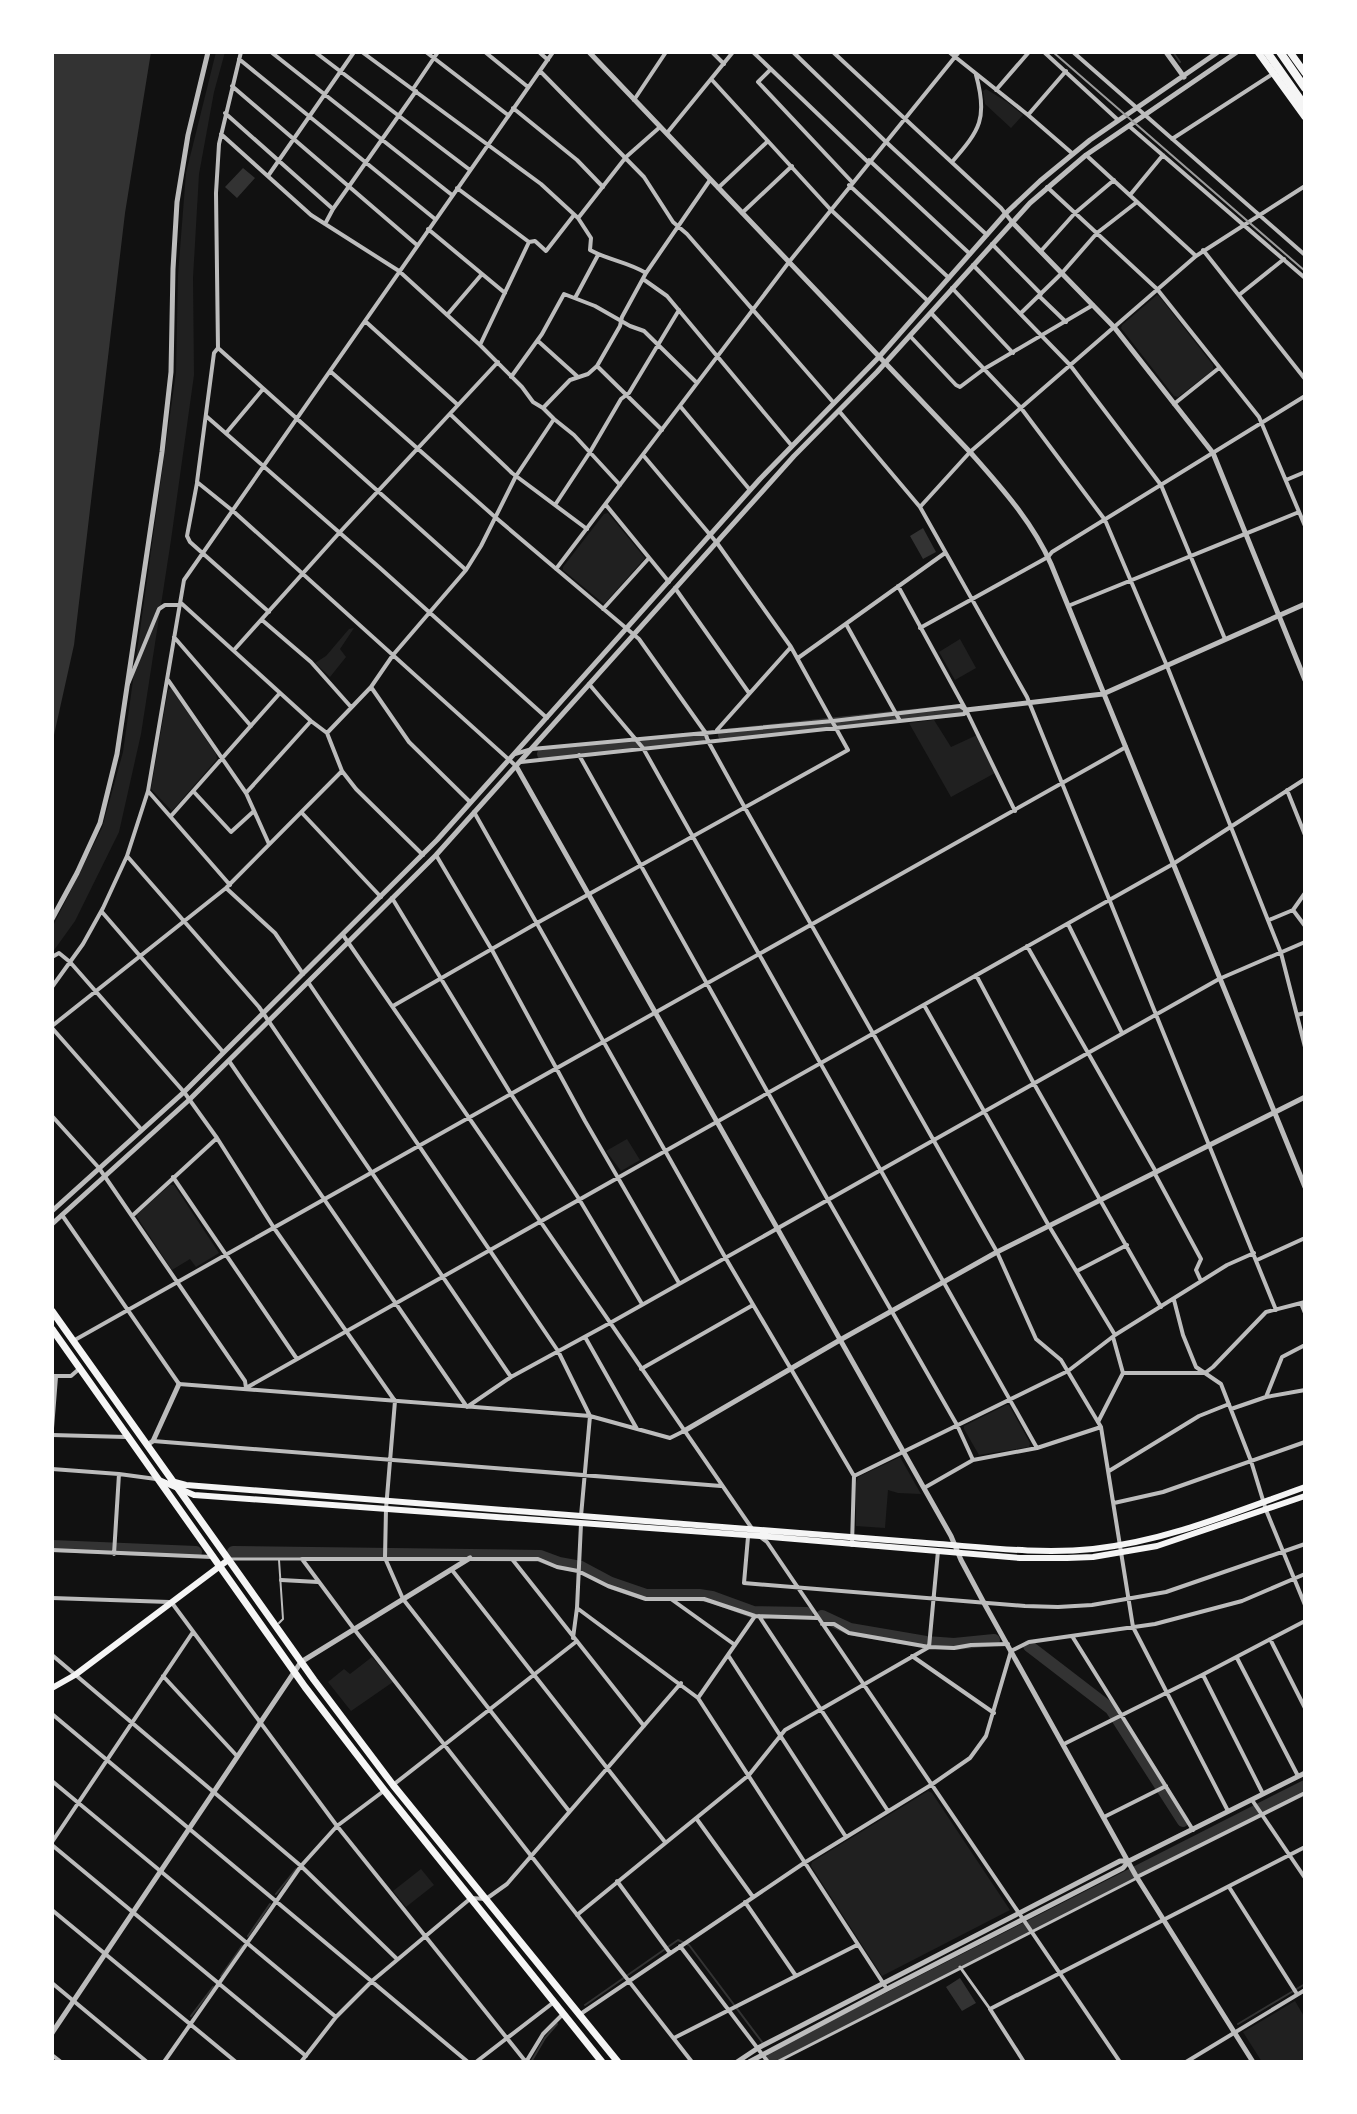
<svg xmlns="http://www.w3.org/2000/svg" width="1357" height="2114" font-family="'Nunito Sans',sans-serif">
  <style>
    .green { fill: #202020 }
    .water { fill: #333 }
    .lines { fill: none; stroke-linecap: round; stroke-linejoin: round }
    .stream { stroke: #333; stroke-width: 2 }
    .river { stroke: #333; stroke-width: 12 }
    .service { stroke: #bcbcbc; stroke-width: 2 }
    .pedestrian { stroke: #bcbcbc; stroke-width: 3 }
    .minor { stroke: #bcbcbc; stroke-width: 4 }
    .tertiary { stroke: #bcbcbc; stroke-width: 5 }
    .secondary { stroke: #f5f5f5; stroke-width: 6 }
    .trunk { stroke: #f5f5f5; stroke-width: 7 }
    .motorway { stroke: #f5f5f5; stroke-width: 8 }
    .rail { stroke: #9a9a9a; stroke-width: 2 }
  </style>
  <rect width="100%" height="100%" fill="#111"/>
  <path class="green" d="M216,52H225L214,92L199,174L193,278L194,375L171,540L141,734L119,832L75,921L52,953V928L102,828L123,752L176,372L178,275L186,173Z
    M986,89L1007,102L1023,115L1011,128L985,104L983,91Z
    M1157,295L1159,296L1213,365V370L1178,397L1174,396L1121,328L1122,325Z
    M608,513L645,558L604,604L563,570V567L604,514Z
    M354,628L340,649L346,657L330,677L315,663L326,656L349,629Z
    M960,639L976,668L955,680L939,652Z
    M171,688L216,754L217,759L172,811L151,789L168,690Z
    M934,720L951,747L977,735L995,773L951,797L909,723Z
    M627,1139L640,1160L621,1171L606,1151Z
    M170,1185H174L219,1253L196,1267L190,1259L172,1270L137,1217V1214Z
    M1006,1405H1009L1030,1443L1029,1447L979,1455L964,1429V1426Z
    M900,1457L921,1494L898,1493L888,1490L885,1528L856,1526V1483L858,1477Z
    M372,1657L393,1682L351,1711L328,1682L344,1669L350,1674Z
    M928,1791L932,1793L1010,1910L882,1976L811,1866L812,1862Z
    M421,1869L434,1885L406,1907L393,1891Z
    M1295,2001L1305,2018V2062H1262L1243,2032Z"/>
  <path class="water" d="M52,52H151L125,213L74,645L52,744Z
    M243,168L255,178L237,198L225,187Z
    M923,528L936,552L923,559L910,536Z
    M960,1978L976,2003L962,2011L946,1987Z"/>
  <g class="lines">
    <path class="stream" d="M1173,52L1180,62
      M276,1894L296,1869
      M248,1936L270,1904
      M221,1976L242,1946
      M585,2005L678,1940L689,1945L762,2042
      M191,2016L213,1987
      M1238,2024L1305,1984
      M531,2062L545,2038L557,2024"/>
    <path class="river" d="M724,735L960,710
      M543,754L699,738
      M52,1546L196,1552
      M233,1552L540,1556L559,1563L581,1567L611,1583L646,1595H699L712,1597L753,1612L807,1613
      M822,1616L850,1629L926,1642L954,1644L994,1640
      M1029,1646L1111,1709L1183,1821
      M773,2057L1305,1786"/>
    <path class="service" d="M279,1623L283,1619L279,1560"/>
    <path class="pedestrian" d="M230,1559H302
      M960,1967L990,2009
      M777,2062L1137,1878"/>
    <path class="minor" d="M241,52L219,144L216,193L218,348L214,353L197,482L233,511L516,766
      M271,52L452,195
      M315,52L470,170
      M362,52L541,184L578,218L591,238L590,250C608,260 628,262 646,273
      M426,52L508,115
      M485,52L528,87
      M539,52L548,60
      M712,52L724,64
      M753,52L868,162
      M793,52L885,141L987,235
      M833,52L1001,208L1012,222
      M949,52L1028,115L1073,154
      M1044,52L1118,120
      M1073,52L1305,255
      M239,59L435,219
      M771,69L758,82L852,182
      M540,71L644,177L673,222L687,234L833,402
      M712,80L830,209L928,301
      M232,86L417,245
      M413,89L438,52
      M996,90L1029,52
      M634,100L666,52
      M513,108L577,160L603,187
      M225,113L333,209
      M1028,115L1066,71
      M1129,126L1305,278
      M667,133L733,52
      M221,134L311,215L399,271L480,345L522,387L533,402L543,408L554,419L574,435L620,485
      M1172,139L1274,73
      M1086,155L1196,256
      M869,160L970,254
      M952,162C980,130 988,118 976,75
      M268,176L354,52
      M849,185L949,278
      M1047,187L1157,289L1259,417L1305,526
      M457,188L529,242L535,241L546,251L574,215
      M718,188L768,141
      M1130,195L1163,155
      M742,213L792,166
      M579,217L626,157L660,127
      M325,224L333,209L416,91
      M428,229L505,293
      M992,244L1041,294
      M1203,250L1305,379
      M1041,251L1075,213L1114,180
      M973,265L1070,365L1161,485L1225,639
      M643,279L667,296L792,446
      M952,288L1013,353
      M1239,295L1284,259
      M1039,296L1066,322
      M575,298L598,255
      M931,313L1021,408L1105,520L1167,666L1281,953L1305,1047
      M1021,313L1062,273L1097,233L1137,202
      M447,315L482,274
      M365,321L458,405
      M910,336L956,385L960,387L984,369L1093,305
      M538,341L578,377
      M480,345L529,242
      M218,348L466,570
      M597,366L662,430
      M330,371L495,517L639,639L705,732L708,741L745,808L997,1252L1036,1339L1061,1360L1101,1427L1133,1627L1228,1811
      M511,377L542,334L564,294L595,306L630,326L644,331L697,383
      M1174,404L1219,368
      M680,406L750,490
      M543,408L570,380L588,374L597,366L620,326L622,317L646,273L710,180
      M839,411L920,507L1027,697L1276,1310
      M450,414L512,473L587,529
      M206,416L380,568L547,718
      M227,432L263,389
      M1286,480L1305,472
      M197,483L187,536L190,542L269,612
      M555,505L590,452L621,399L629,393L679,310
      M606,505L669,582
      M920,507L970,452L1196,256L1305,186
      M556,569L789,262L959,52
      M898,586L966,710L1015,811
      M675,588L749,693
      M181,603L311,721L327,733L342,771L356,789L423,855
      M1068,606L1299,512
      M603,609L649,558
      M262,620L311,662L351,707
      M846,624L900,721
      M920,628L1048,557L1052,552L1305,396
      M174,637L251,726
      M234,650L340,532L498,362
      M798,658L945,553
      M168,680L246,793L269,844
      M128,684L159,609L165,605H179
      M589,684L643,748L1037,1448
      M371,687L409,742L470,802
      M717,730L791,647
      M327,733L371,687L393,655L466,570L481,546L516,476L554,419
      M515,754L532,749L833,721L960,706L966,710
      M579,755L828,1200L957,1425L973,1460
      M521,762L964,714L966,710
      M1287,790L1305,835
      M148,791L230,885
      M194,792L231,832L254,811
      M246,793L311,721
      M474,812L725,1257L854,1476L852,1545
      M302,813L381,897
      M171,816L280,693
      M436,855L492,950L585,1121L679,1283
      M127,856L259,1007L511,1377
      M226,888L275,933L303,974
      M392,898L511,1094L579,1199L642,1304
      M1293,910L1305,926
      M102,912L223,1052
      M1269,920L1293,910L1305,893
      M1068,924L1122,1033
      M343,935L753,1530
      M1027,946L1156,1172
      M52,957L59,953L70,962L184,1092L217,1138L274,1228L395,1401L386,1509L385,1558L403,1599L569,1811
      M976,975L1033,1082L1161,1307
      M308,982L558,1351L590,1416L581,1516
      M52,987L83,944L103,908L127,856L148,791L184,580L553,52
      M924,1005L1049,1226L1115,1335
      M393,1006L537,923L848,750L791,647L717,543L643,455
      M1297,1015L1305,1013
      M52,1026L226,888L342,771
      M52,1028L141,1129
      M229,1061L467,1407L511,1377L610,1323L1219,979L1305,942
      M52,1116L99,1168L245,1381L246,1388L1173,864L1305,779
      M1155,1174L1201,1259L1196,1270L1201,1281
      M173,1177L297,1359
      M62,1215L179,1384L590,1416L670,1438L684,1431
      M132,1216L217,1138
      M1257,1260L1305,1238
      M1077,1271L1127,1245
      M1174,1300L1183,1335L1196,1367L1221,1384L1251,1461L1266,1510L1305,1605
      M1301,1303L1305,1313
      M585,1337L637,1429
      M73,1341L1126,747
      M641,1369L753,1305
      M1123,1373H1203
      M1205,1373L1213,1367L1266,1312L1305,1302
      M52,1376H71L79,1369
      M1266,1397L1282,1357L1305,1345
      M1231,1409L1266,1397L1305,1390
      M1098,1422L1123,1373L1113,1337
      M52,1428L56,1377
      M52,1435L126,1437
      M153,1441L721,1486
      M52,1469L119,1474L156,1479
      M1109,1471L1199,1416L1229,1404
      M854,1476L1068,1371L1115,1335L1227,1265L1254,1253
      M924,1488L973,1460L1037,1448L1101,1427
      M1114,1503L1163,1492L1305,1442
      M759,1536L767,1542L1120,2062
      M748,1537L744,1583L1025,1606L1058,1607L1092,1605L1166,1592L1305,1544
      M52,1550L212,1557
      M114,1554L119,1474
      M302,1559L354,1629L692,2062
      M302,1559H538L557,1567L578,1571L608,1586L646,1599H704L755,1616L817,1618
      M512,1559L644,1726
      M452,1570L665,1842
      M281,1580L318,1582
      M52,1598L169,1602
      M671,1599L735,1645
      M172,1603L337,1826L526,2062
      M577,1608L698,1698L885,1986
      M759,1616L888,1811
      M822,1624H834L849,1633L929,1647L954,1648L971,1645L1008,1644
      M1072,1636L1193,1830
      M573,1638L577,1608L581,1524
      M1270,1639L1305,1708
      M52,1655L301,1866L397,1959
      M728,1655L846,1837
      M912,1656L994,1713
      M1237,1658L1298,1776
      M1203,1675L1263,1794
      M163,1676L237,1756
      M698,1698L755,1616
      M52,1714L468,2062
      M1064,1744L1202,1675L1305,1621
      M52,1781L336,2017
      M393,1785L577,1641
      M1252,1800L1305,1878
      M1104,1817L1166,1786
      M696,1818L753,1897
      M52,1842L193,1632
      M52,1845L306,2056
      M1137,1877L1305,1793
      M617,1881L670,1953
      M1229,1887L1297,1994
      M745,1902L796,1976
      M52,1910L236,2062
      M577,1915L749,1775L785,1730L929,1647L938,1551
      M680,1946L768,2062
      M52,1983L147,2062
      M579,2015L804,1863L931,1785L970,1758L986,1736L1011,1651L1029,1642L1155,1624L1242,1601L1305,1574
      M674,2038L857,1945
      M52,2055L61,2062
      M164,2062L301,1866L337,1826L385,1790
      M301,2062L336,2017L372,1981L471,1898L486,1899L507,1884L681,1683
      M476,2062L554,2002
      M526,2062L543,2034L563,2014
      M1024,2062L990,2009L1305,1847
      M1186,2062L1305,1990"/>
    <path class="tertiary" d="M589,52L970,452C1000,486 1032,521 1051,564L1305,1187
      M1166,52L1184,77
      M1012,222L1114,327L1213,453L1305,680
      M966,710L1103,694L1305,604
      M516,766L951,1536L961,1560L984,1603L1136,1876L1253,2062
      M52,919L77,873L100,823L117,754L162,452L171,372L173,269L177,202L188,135L208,52
      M52,1211L184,1092L437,840L760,479L879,357L1006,213L1040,181L1090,140L1218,52
      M52,1224L189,1100L436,855L794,456L877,372L1030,203L1086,155L1237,52
      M684,1431L840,1340L997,1252L1305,1097
      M147,1445L153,1441L179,1384
      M52,2033L301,1662L470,1558
      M737,2062L758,2048L1120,1861H1129L1305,1773
      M749,2062L887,1989L1123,1868L1128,1862"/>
    <path class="secondary" d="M159,1480L194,1495L760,1536L1020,1558H1067L1093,1557L1157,1546L1305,1496
      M171,1481L186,1485L939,1544C990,1548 1042,1554 1093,1549C1167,1541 1235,1512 1305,1487
      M52,1688L75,1675L228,1560"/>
    <path class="trunk" d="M1258,52L1305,117
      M1290,52L1305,73
      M52,1311L314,1680L393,1785L618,2062
      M52,1329L305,1687L384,1790L602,2062"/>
    <path class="motorway" d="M1267,52L1305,106
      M1280,52L1305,88"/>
    <path class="rail" d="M1053,52L1305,271"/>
  </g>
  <rect width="1357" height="2114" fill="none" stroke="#ffffff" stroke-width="108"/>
</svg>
